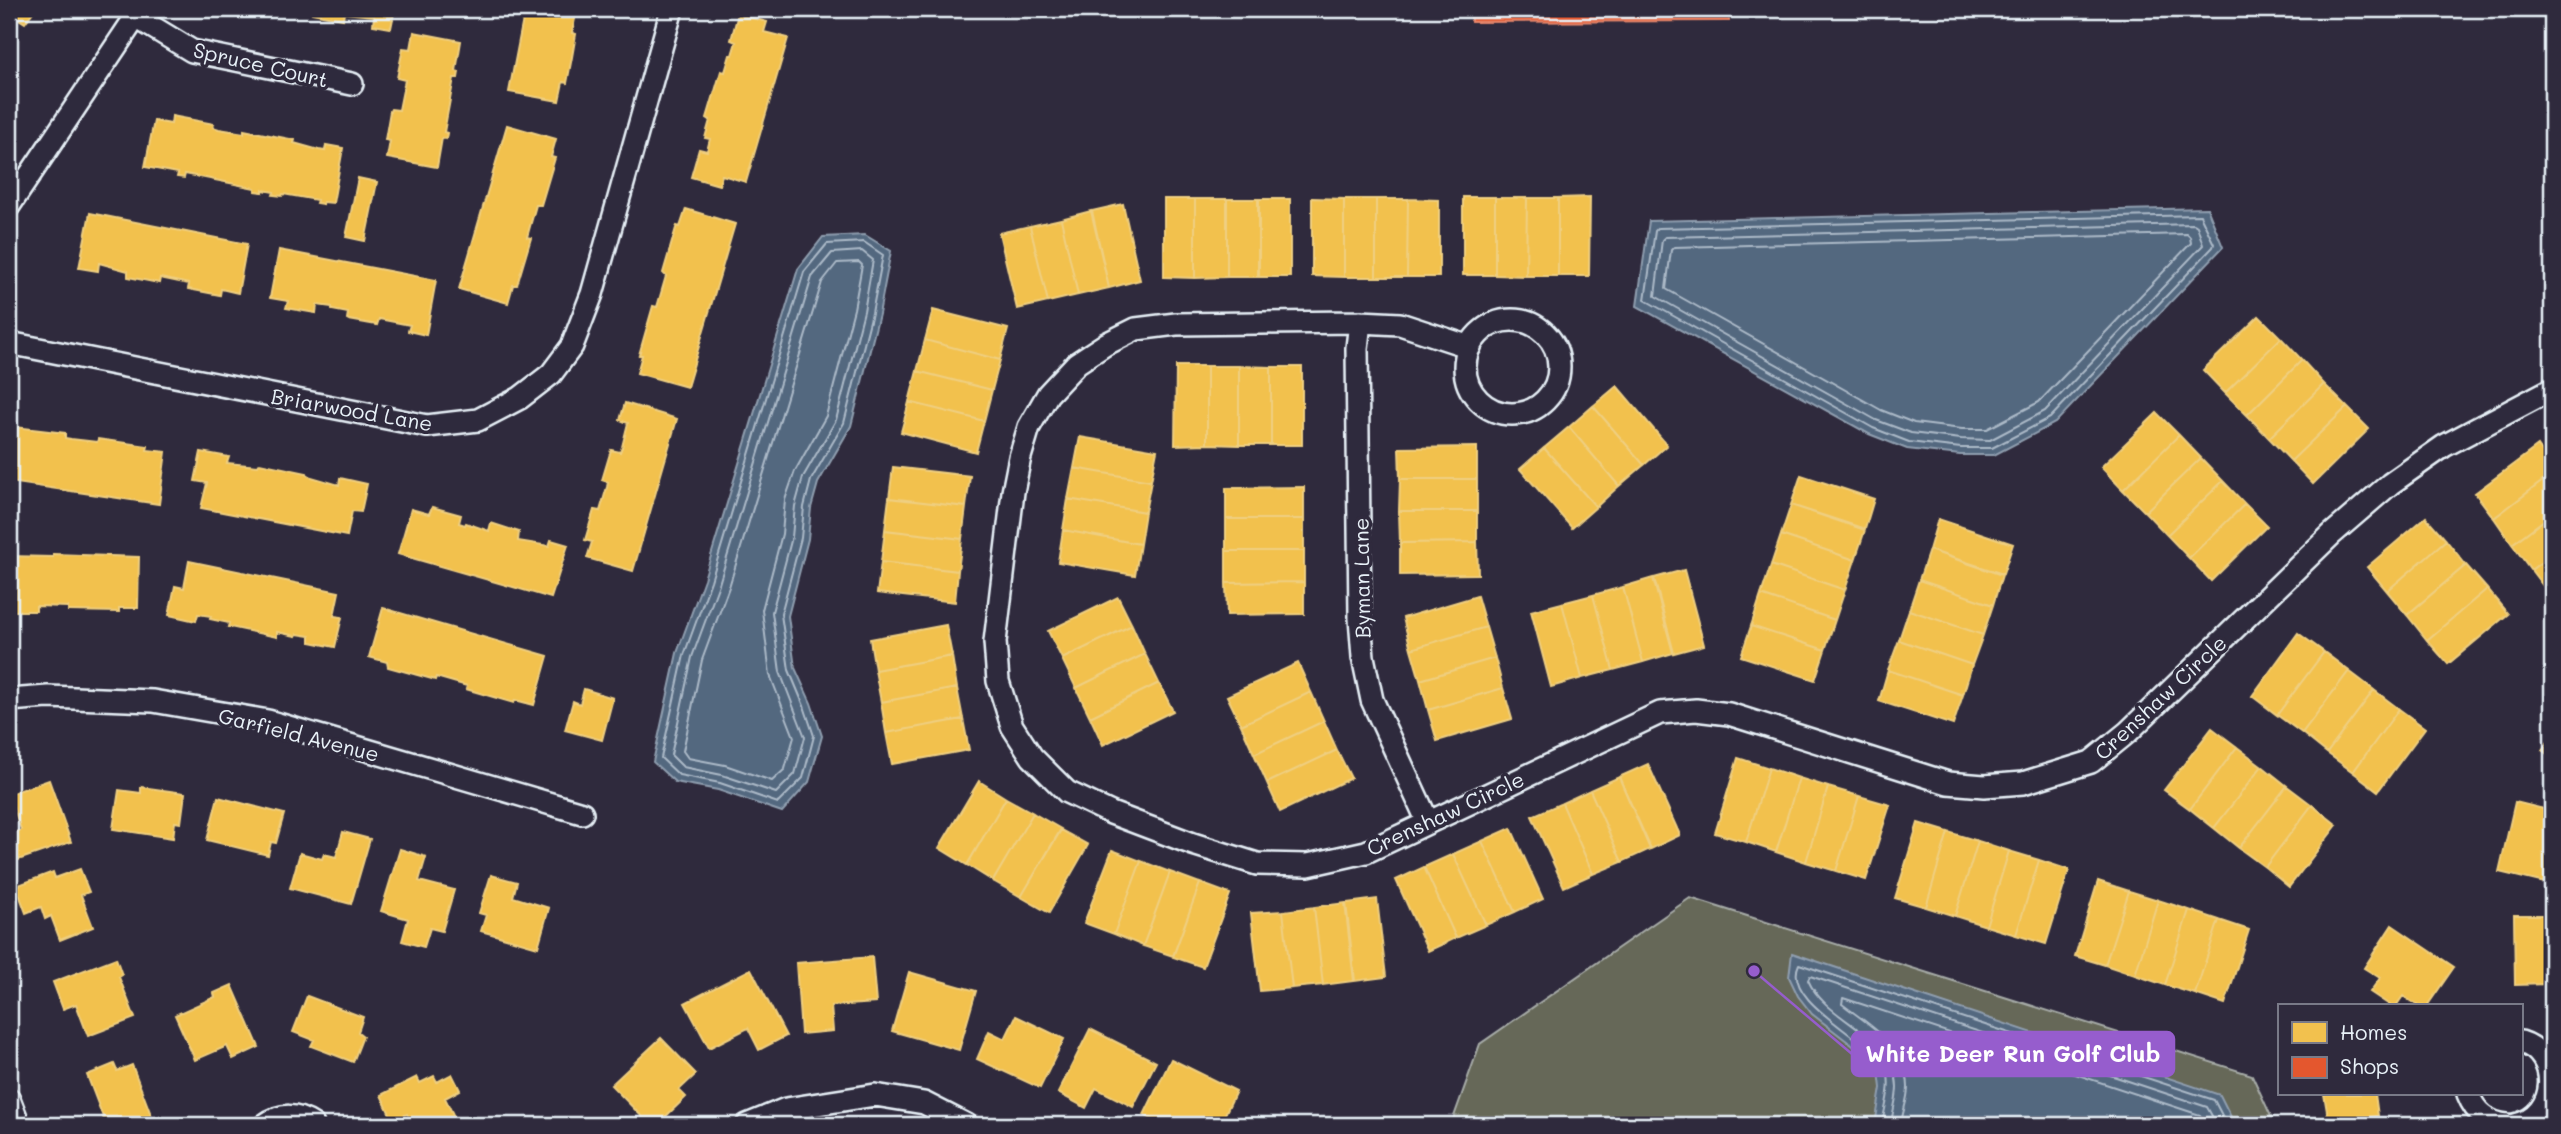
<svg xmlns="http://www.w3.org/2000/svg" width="2561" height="1134" font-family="Mali,sans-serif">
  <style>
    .green { fill: #666758; stroke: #a7aca8; stroke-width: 2 }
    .water { fill: #53677f; stroke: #8f9eaf; stroke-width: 2 }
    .homes { fill: #f2c14e; stroke: #efcf81; stroke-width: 2 }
    .shops { fill: #e4572e; stroke: #e5856b; stroke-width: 2 }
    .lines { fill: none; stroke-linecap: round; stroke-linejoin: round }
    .shore { stroke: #acbac8; stroke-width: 2 }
    .minor-casing { stroke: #e8f1f8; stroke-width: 26 }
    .minor { stroke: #2f2a3d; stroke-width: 21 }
    .labels { text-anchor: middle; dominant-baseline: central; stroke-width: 7; stroke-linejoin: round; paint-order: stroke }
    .street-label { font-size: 21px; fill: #e8f1f8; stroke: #2f2a3d }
    .leader { fill: none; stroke: #965dcd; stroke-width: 2.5 }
    .callout-dot { fill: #965dcd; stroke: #2f2a3d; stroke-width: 2.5 }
    .callout { fill: #965dcd; stroke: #965dcd; stroke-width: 2.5 }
    .callout-label { font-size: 23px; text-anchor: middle; font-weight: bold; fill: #fff }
  </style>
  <rect width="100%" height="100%" fill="#2f2a3d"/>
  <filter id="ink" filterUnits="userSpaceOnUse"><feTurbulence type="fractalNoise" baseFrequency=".0143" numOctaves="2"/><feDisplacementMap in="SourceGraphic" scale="14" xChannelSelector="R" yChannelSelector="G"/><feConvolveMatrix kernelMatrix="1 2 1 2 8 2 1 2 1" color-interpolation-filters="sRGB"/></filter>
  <g filter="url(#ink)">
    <path class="green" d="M1690,898L2252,1075L2275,1125H1451L1480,1044Z"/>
    <path class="water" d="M2207,208L2223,247L2055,423L1994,455H1960L1907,449L1869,434L1637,306L1649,221Z
      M865,235L891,251L879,314L851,426L818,483L811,508L808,539L788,616L795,668L811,703L822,736L809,782L782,812L718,790L675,782L653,762L677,653L704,579L798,269L823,237Z
      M1792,953L2220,1095L2235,1125H1875L1881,1088L1879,1071L1861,1052L1812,1014L1798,996L1789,977Z"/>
    <path class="homes" d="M9,9H35L25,23L9,13Z
      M313,9H395L391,28L373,25L374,16L344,13L343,19L312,13Z
      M525,9H577L572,33L576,34L572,57L567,83L563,82L559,101L509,92Z
      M738,14L767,22L764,32L788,38L746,182L722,175L719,185L691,177L699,149L707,151L710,139L705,138L710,120L707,118L721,71L725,72L730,55H732L736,42L731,40Z
      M414,32L461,41L456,71L459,72L458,78H454L444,132L447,133L446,139L442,138L437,167L387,158L390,141L385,140L390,111L391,109L399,110L405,80L397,78L403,48L411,49Z
      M172,116L214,124L213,127L219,129L244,133V130L295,140L294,143L319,150L325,151L326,145L343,148L333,203L323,202V204L316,203L317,200L283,194L282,196L273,195L274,192L263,190V192L255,191V188L185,174L184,178L177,177L178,173L145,167L154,121L171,124Z
      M507,125L556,139L551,157L555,158L541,205H536L527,237L531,238L517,285H513L508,303L459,289Z
      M358,178L377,182L365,241L346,237Z
      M1463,197H1495V275H1463Z
      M1495,197L1527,198L1526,276L1495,275Z
      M1590,197L1589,276H1558V198Z
      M1312,198L1344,199V277L1312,276Z
      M1527,198H1558V276H1526Z
      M1164,199H1195V278L1164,277Z
      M1195,199H1227V277L1195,278Z
      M1227,199H1258V277H1227Z
      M1259,199H1290V277H1259Z
      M1344,199H1376V277H1344Z
      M1376,199H1408L1407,277H1376Z
      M1408,199L1439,200V277H1407Z
      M1123,204L1140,280L1109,288L1092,211Z
      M686,209L735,224L687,387L637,373L642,355H639L653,306L657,307L666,276L663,273L676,228L677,226L680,227Z
      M1091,211L1109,288L1078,295L1061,219Z
      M90,213L247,244L238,293L221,289L220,295L188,289L189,284L160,278L159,283L128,277V271L99,263L98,271L79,268Z
      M1061,219L1078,295L1048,302L1030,226Z
      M1030,226L1048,302L1017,309L999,233Z
      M279,250L436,280L426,335L408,331L410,325L379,319L377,325L349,320L347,319L348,313L332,310V307L317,305L316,313L286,308L288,301L270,298Z
      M933,310L1008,329L1000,360L925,340Z
      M2259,316L2281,338L2225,393L2203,370Z
      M2281,338L2302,360L2247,415L2225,393Z
      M925,340L1000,360L992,390L917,371Z
      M2302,360L2324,384L2269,438L2247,415Z
      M1176,366H1207V444L1175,445Z
      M1207,366H1239V445L1207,444Z
      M1239,366L1271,367V445H1239Z
      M1271,367H1302V445H1271Z
      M917,371L992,390L984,421L909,402Z
      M2324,384L2347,407L2291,461L2269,438Z
      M1617,386L1667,445L1644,465L1593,406Z
      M909,402L984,421L976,452L901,432Z
      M625,403L677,419L633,571L587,558L592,542L585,540L594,510L600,511L607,487L608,482L602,480L611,450L620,452L622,447L628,423L620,420Z
      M1593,406L1644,465L1619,486L1569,427Z
      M2347,407L2369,429L2313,484L2291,461Z
      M2157,413L2179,435L2123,490L2101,467Z
      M15,427L65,433V438L71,439L97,442L98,439L148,446L147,450L166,452L159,504L9,482V430L14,431Z
      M1569,427L1619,486L1596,507L1544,448Z
      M2179,435L2201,458L2145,512L2123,490Z
      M1080,437L1157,450L1151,481L1074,468Z
      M2538,446L2552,466V474L2494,518L2475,493Z
      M1477,447V479H1400L1399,448Z
      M1544,448L1596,507L1572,528L1520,469Z
      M201,452L229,457L227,463L258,466L260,463L307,473L308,476L339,485L340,478L367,484L361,512L352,511L347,536L201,508L207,483L195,481Z
      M2201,458L2223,481L2167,535L2145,512Z
      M893,467L970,476L966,507L889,498Z
      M1074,468L1151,481L1145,512L1068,499Z
      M2552,474V514L2512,544L2494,518Z
      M1801,475L1874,499L1865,529L1791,505Z
      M1400,479H1477V511H1399Z
      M2223,481L2245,504L2189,558L2167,535Z
      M1304,487V519H1226V488Z
      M889,498L966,507L962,539L885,530Z
      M1068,499L1145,512L1140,544L1063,530Z
      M2245,504L2267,526L2211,581L2189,558Z
      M1791,505L1865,530L1855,560L1781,535Z
      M432,507L461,515L459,523L465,525L466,523L489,531L491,523L519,532L518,541L549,546L551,540L568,545L551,598L398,554L411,509L429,514Z
      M1399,511H1477V542L1400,543Z
      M2552,514V554L2531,570L2512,544Z
      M2426,517L2446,540L2387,591L2367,567Z
      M1226,519H1304V551H1226Z
      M1938,519L2013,544L2003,574L1929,550Z
      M885,530L962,539L958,571L881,562Z
      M1063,530L1140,544L1135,575L1058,562Z
      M1781,535L1855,560L1845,590L1771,565Z
      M2446,540L2466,565L2407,615L2387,591Z
      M1477,542L1478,574L1400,575V543Z
      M1929,550L2002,575L1993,605L1919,580Z
      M1226,551H1304V582L1226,583Z
      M53,554L139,557L138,608H119V612L68,611V607L36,606V611H9V556L53,557Z
      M2552,554V594L2550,595L2531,570Z
      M189,561L339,592L334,616L342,617L335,647L310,642V636L297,634L296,636L277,632V637L230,627H228L229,623L210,619L211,616L198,614L196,621L169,615L175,586L184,588Z
      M881,562L958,571L955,602L877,593Z
      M1771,565L1845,590L1835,620L1761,595Z
      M2466,565L2487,589L2427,640L2407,615Z
      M1684,570L1704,645L1674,653L1654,578Z
      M1653,578L1673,653L1643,662L1623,587Z
      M1919,580L1993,605L1983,635L1909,610Z
      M1304,582V614L1227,615L1226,583Z
      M1623,587L1643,662L1613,670L1593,595Z
      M2487,589L2508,614L2448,664L2427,640Z
      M1593,595L1613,670L1582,678L1562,603Z
      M1761,595L1835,620L1825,650L1751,626Z
      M1477,596L1486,627L1411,649L1403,618Z
      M1118,597L1132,625L1062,659L1048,631Z
      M1562,603L1582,678L1551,687L1531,611Z
      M383,608L548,656L534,705L515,700L514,703L466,689L467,686L436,677L435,680L432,679L388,667L387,662L369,657Z
      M1909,610L1983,635L1972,665L1899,640Z
      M946,625L952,656L875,670L870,639Z
      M1132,625L1145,654L1076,688L1062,659Z
      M1751,626L1825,650L1815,680L1741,656Z
      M1486,627L1495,658L1420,680L1411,649Z
      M2298,633L2324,652L2277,715L2252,696Z
      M1899,640L1972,665L1963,695L1888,670Z
      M2324,652L2349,671L2302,733L2277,715Z
      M1145,654L1159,683L1090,717L1076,688Z
      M952,656L957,688L881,702L875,670Z
      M1495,658L1503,688L1428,710L1420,680Z
      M1298,663L1311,692L1241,725L1227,696Z
      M1888,670L1963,695L1953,725L1879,701Z
      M2349,671L2374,690L2327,753L2302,733Z
      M1159,683L1173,711L1103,745L1090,717Z
      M957,688L963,719L886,733L881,702Z
      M1503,688L1512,719L1437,741L1428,710Z
      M584,689L613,698L602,740L565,730L573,701L580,704Z
      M2374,690L2399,709L2353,772L2327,753Z
      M1311,692L1324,721L1254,754L1241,725Z
      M2399,709L2425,728L2378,791L2353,772Z
      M963,719L969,750L892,764L886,733Z
      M1324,721L1337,750L1267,783L1254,754Z
      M2212,728L2237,747L2190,809L2164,790Z
      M2552,736V758L2542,750Z
      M2237,747L2262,766L2214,828L2190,809Z
      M1337,750L1351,778L1280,812L1267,783Z
      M1738,758L1769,768L1746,842L1715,833Z
      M1648,764L1680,835L1651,849L1619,777Z
      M2262,766L2287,786L2239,848L2214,828Z
      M1769,768L1799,778L1776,852L1746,842Z
      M1619,777L1650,849L1622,862L1590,790Z
      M1799,778L1828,787L1806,862L1776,852Z
      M49,780L71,842L9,863V834L21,830L9,794Z
      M979,781L1006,798L967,865L939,848Z
      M2287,786L2312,805L2265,867L2239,848Z
      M141,787L185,793L181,823L175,822L173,838L113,829L119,790L141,793Z
      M1828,787L1859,796L1836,871L1806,862Z
      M1590,790L1622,862L1593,874L1562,803Z
      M1859,796L1890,805L1866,880L1836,871Z
      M218,797L284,814L276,843L271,842L268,855L207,840Z
      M1006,798L1033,813L993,881L967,865Z
      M2515,802L2552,811V854L2545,883L2499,872Z
      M1562,803L1593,874L1564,887L1532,816Z
      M2312,805L2337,825L2289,887L2265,867Z
      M1033,813L1061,829L1021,897L993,881Z
      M1918,823L1948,832L1926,907L1895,898Z
      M1511,828L1543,899L1515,912L1482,841Z
      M1061,830L1088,845L1049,913L1021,897Z
      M343,832L370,839L351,904L290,888L300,853L322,859L324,854L336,857Z
      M1948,832L1978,841L1955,916L1926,907Z
      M1482,841L1515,912L1486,925L1453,854Z
      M1978,841L2009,851L1986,926L1955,916Z
      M400,849L426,857L419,881L454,890L442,931L430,928L424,947L402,941L408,919L381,911Z
      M1112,850L1141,861L1114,934L1084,923Z
      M2009,851L2039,860L2016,935L1986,926Z
      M1453,854L1486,925L1456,938L1424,867Z
      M2039,860L2069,870L2046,944L2016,935Z
      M1141,861L1170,872L1143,946L1114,934Z
      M1424,867L1456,938L1428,951L1396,880Z
      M80,869L89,892L81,895L93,927L60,940L51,916L45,919L41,907L26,913L16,886L53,872L55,878Z
      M1170,872L1200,883L1173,956L1143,946Z
      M491,875L517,882L513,897L549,908L538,947L481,931L486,915L479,913Z
      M2098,881L2129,891L2105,965L2075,956Z
      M1200,883L1230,894L1203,967L1173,957Z
      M2129,891L2158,900L2135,975L2105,965Z
      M1377,899L1386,977L1355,981L1346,903Z
      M2158,900L2189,910L2165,985L2135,975Z
      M1345,903L1354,981L1323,985L1314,907Z
      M1314,907L1323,985L1292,988L1283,911Z
      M2189,910L2219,920L2195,994L2165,985Z
      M1283,911L1292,988L1260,991L1251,913Z
      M2514,915H2552V984L2515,985Z
      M2219,920L2249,930L2225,1004L2195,994Z
      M2392,925L2454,967L2427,1006H2418L2403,996L2396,1006H2391L2370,992L2380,978L2364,968Z
      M872,957L876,1003L831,1006L833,1031L801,1034L796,963Z
      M116,958L122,975L119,977L135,1018L88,1036L76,1004L63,1009L53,982Z
      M751,969L786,1036L759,1050L748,1028L709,1048L685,1003Z
      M909,972L976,991L959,1050L892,1031Z
      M232,985L259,1047L233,1059L227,1046L195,1060L175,1015L215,997L214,993Z
      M307,996L363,1017L358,1032L363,1036L353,1062L311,1046L314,1040L293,1032Z
      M1016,1016L1064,1039L1040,1088L977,1059L989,1031L1005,1039Z
      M1090,1029L1156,1062L1133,1107L1096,1088L1086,1108L1058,1093Z
      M661,1038L696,1074L679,1090L686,1097L657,1125H650L611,1085Z
      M1171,1059L1236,1091L1220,1125H1164L1144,1115Z
      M114,1064L117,1071L132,1065L153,1120L141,1125H106L87,1075Z
      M452,1074L460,1090L445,1098L458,1125H419L417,1122L412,1125L407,1114L393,1121L381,1095L417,1077L420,1083L434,1076L437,1082Z
      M2324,1094H2375L2378,1116L2329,1123Z"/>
    <path class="shops" d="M1471,9H1729V21L1471,22Z"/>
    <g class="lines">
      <path class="shore" d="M2200,215L2214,244L2213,247L2050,418L1992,448H1961L1909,442L1873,428L1645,300L1655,231L1658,228Z
        M2194,224L2197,226L2203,245L2045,411L1990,440L1961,439L1911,433L1876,420L1655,296L1662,240L1665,237Z
        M2187,234L2190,237L2191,243L2039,402L1987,429H1962L1914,423L1881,410L1666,289L1671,250L1674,247Z
        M864,242L883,255L872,313L844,423L811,480L804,507L801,538L781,614L789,670L804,706L814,736L803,778L778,803L720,783L679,775L661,758L684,655L711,581L804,272L827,244Z
        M862,251L873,260L864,311L836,420L803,477L795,506L792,537L772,612L780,672L805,737L795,774L776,793L722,775L683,767L671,755L692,657L719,584L812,277L832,253Z
        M859,262L862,265L854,309L826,416L795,471L785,500L782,534L762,610L770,675L794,737L785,769L772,781L725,765L688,758L683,751L702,660L729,587L822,282L837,263Z
        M1882,1125C1884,1108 1894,1083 1885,1067C1869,1039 1781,1001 1799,964L2214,1100L2227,1125
        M1891,1125C1892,1113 1897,1099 1897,1087C1896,1035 1827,1023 1808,980L1810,976L2207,1107L2217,1125
        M1901,1125C1902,1113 1908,1100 1908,1087C1907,1046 1872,1027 1842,1004L1843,998L2200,1115L2206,1125"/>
      <g class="minor-casing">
        <path id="minor" d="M136,17L192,51L352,84
          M9,206L141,9
          M1465 367a47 47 0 1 1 94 0a47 47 0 1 1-94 0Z
          M1360,322L1357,348L1360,618L1363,657L1372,700L1428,822
          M9,343L427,426L478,420L520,398L551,374L572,346L592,294L672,9
          M1470,347L1400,324L1360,322L1176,324L1136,329L1106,344L1077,363L1048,394L1029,427L1020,457L1013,492L995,642L998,681L1012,726L1032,757L1067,792L1111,813L1193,844L1257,864L1308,865L1366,852L1660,713L1696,710L1729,714L1948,783L1984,786L2023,783L2091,762L2128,732L2332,534L2390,484L2444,446L2552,389
          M9,700L48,697L153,701L268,721L582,813
          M2468,1094C2475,1112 2487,1123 2507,1125
          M9,1099L19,1125
          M265,1125C281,1113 297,1114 313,1125
          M747,1125L786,1109L875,1095L924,1103L967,1125
          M2515,1125C2559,1116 2561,1054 2521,1042"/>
      </g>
      <use href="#minor" class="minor"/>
    </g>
  </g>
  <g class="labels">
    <g class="street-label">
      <text transform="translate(261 64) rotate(13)">Spruce Court</text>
      <text transform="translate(352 409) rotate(10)">Briarwood Lane</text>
      <text transform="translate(1361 578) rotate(-91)">Byman Lane</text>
      <text transform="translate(2160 697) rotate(-43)">Crenshaw Circle</text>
      <text transform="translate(299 734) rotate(14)">Garfield Avenue</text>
      <text transform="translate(1445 813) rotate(-25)">Crenshaw Circle</text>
    </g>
  </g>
  <path class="leader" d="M1754 971L1852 1054"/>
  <circle class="callout-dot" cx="1754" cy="971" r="7"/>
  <rect class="callout" x="1852" y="1032" width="322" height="44" rx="7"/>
  <g class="callout-label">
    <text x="2013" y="1062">White Deer Run Golf Club</text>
  </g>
  <rect width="2561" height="1134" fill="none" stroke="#2f2a3d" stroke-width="35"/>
  <rect x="18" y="18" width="2526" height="1099" fill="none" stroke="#e8f1f8" stroke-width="2.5" filter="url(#ink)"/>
  <rect x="2278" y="1004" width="245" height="91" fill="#2f2a3d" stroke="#797a88" stroke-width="2"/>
  <rect x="2292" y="1022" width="35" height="21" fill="#f2c14e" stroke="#797a88" stroke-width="2"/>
  <text x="2340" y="1040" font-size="21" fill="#e8f1f8">Homes</text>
  <rect x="2292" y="1057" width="35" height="21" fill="#e4572e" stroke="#797a88" stroke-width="2"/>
  <text x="2340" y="1074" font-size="21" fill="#e8f1f8">Shops</text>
</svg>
